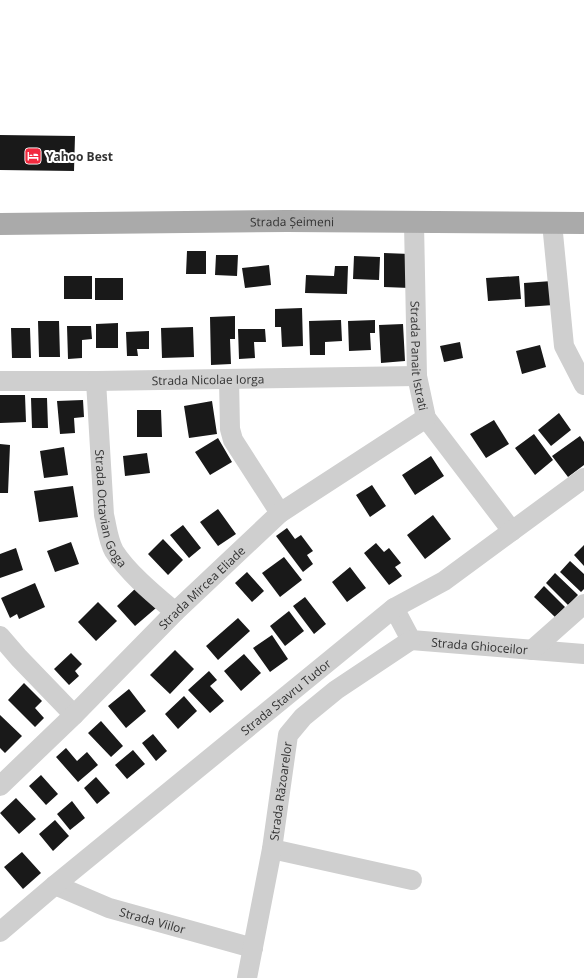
<svg xmlns="http://www.w3.org/2000/svg" width="584" height="978" font-family="'Open Sans',sans-serif">
  <style>
    .building { fill: #191919 }
    .lines { fill: none; stroke-linecap: round; stroke-linejoin: round }
    .minor { stroke: #cfcfcf; stroke-width: 20 }
    .major { stroke: #aaa; stroke-width: 22 }
    .labels { text-anchor: middle; dominant-baseline: central; stroke-width: 4; stroke-linejoin: round; paint-order: stroke }
    .poi-label { font-size: 12px; font-weight: bold; fill: #323232; stroke: #fff; text-anchor: start }
    .street-label { font-size: 12px; fill: #323232; stroke: #fff }
  </style>
  <rect width="100%" height="100%" fill="#fff"/>
  <path class="building" d="M0,135L75,136L74,171L0,170Z
    M187,251H206V274H186Z
    M384,253L410,254V288L384,287Z
    M216,255H238L237,276L215,275Z
    M354,256L380,257L379,280L353,279Z
    M269,265L271,285L245,288L242,268Z
    M335,266H348L347,294L305,293L306,275L334,276Z
    M64,276H92V299H64Z
    M519,276L521,299L488,301L486,278Z
    M95,278H123V300H95Z
    M552,281L554,305L525,307L524,283Z
    M302,308L303,346L282,347L281,327H275V309Z
    M235,316V339H230L231,364L211,365L210,317Z
    M341,320L342,341L325,342V355H310L309,321Z
    M375,320V333H370L371,350L349,351L348,321Z
    M38,321H59L60,357H39Z
    M118,323V348H96V324Z
    M403,324L405,361L381,363L379,325Z
    M67,326H91L92,339L82,340V358L68,359Z
    M193,327L194,357L162,358L161,328Z
    M11,328H30L31,358H12Z
    M238,329H265L266,342H254L255,358L239,359Z
    M149,331V349H137L138,356H127L126,332Z
    M460,342L463,358L444,362L440,346Z
    M540,345L546,367L522,374L516,351Z
    M0,395H25L26,422L0,423Z
    M31,398H47L48,428H32Z
    M83,400L84,417L74,418L75,433L60,434L57,401Z
    M212,401L217,434L189,438L184,406Z
    M137,410H161L162,437H137Z
    M559,413L571,430L551,446L538,430Z
    M494,420L509,444L486,458L470,434Z
    M534,434L553,460L535,475L515,448Z
    M580,436L584,442V465L568,477L552,456Z
    M218,438L232,462L210,475L195,452Z
    M0,444L10,445L8,493H0Z
    M64,447L68,475L44,478L40,451Z
    M147,453L150,473L125,476L123,456Z
    M431,456L444,476L415,495L402,475Z
    M372,485L386,506L370,517L356,495Z
    M73,486L78,517L39,522L34,491Z
    M218,509L236,534L218,546L200,522Z
    M433,515L451,539L425,559L407,535Z
    M183,525L201,548L189,558L170,535Z
    M287,528L295,539L301,535L313,551L307,555L313,564L303,572L276,536Z
    M163,539L183,560L168,575L148,554Z
    M71,542L79,564L55,572L47,551Z
    M376,543L384,552L389,548L401,563L395,567L402,576L389,585L364,553Z
    M584,545V566L574,555Z
    M16,548L23,570L0,578V554Z
    M284,557L302,580L280,597L262,573Z
    M570,561L584,574V589L581,592L560,572Z
    M350,567L366,588L347,602L332,582Z
    M247,572L264,591L252,602L235,583Z
    M555,573L578,595L568,605L546,583Z
    M35,583L45,607L19,619L17,614L10,618L1,598Z
    M544,586L565,607L555,617L534,597Z
    M137,587L156,608L135,626L117,606Z
    M305,597L326,624L314,634L293,606Z
    M98,602L117,621L96,641L78,622Z
    M289,611L304,631L285,646L270,626Z
    M238,618L250,631L218,660L206,646Z
    M272,635L288,659L270,672L253,648Z
    M175,650L194,669L170,694L150,675Z
    M71,653L82,664L75,671L79,676L69,685L54,669Z
    M244,654L261,673L241,691L224,671Z
    M209,671L217,680L210,686L224,701L210,713L188,690Z
    M24,683L42,701L35,708L44,718L35,727L8,700Z
    M129,689L146,711L126,728L108,706Z
    M184,696L197,711L178,729L165,714Z
    M0,715L22,736L5,753L0,748Z
    M101,721L123,746L111,757L88,733Z
    M153,734L167,751L156,761L142,743Z
    M66,748L77,761L87,752L98,765L78,782L56,757Z
    M133,750L145,764L127,779L115,765Z
    M41,775L58,794L46,805L29,786Z
    M96,777L110,793L97,804L84,788Z
    M16,798L36,819L19,834L0,813Z
    M72,801L85,818L70,830L57,814Z
    M55,820L69,836L53,851L39,834Z
    M22,852L41,873L23,889L4,867Z"/>
  <g class="lines">
    <g class="minor">
      <path id="s1" d="M414,223L417,376L426,418L512,531"/>
      <path d="M552,223L564,346L584,385"/>
      <path d="M229,379L230,429L233,440L280,513"/>
      <path id="s2" d="M0,381H96L417,376"/>
      <path id="s3" d="M96,381L104,515C107,527 108,540 114,551C128,573 155,595 175,612"/>
      <path id="s4" d="M394,608L411,640L584,654"/>
      <path d="M0,636L19,658L74,715"/>
      <path d="M532,650L584,604"/>
      <path id="s5" d="M0,786L74,715L175,612L280,513L426,418"/>
      <path d="M272,849L412,880"/>
      <path id="s6" d="M55,885L109,908L253,948"/>
      <path id="s7" d="M0,932L55,885L394,608L444,581L584,478"/>
      <path id="s8" d="M247,978L272,849L288,735L303,717L336,690L411,640"/>
    </g>
    <path class="major" id="s9" d="M0,224L287,221L584,223"/>
  </g>
  <defs>
    <g id="hotel-square" transform="scale(0.9)"><rect x="-9" y="-9" width="18" height="18" rx="4" fill="#f22a3f" stroke="#fff"/><path d="M-6-4.5h1.5V1H6V5H4.5V3h-9V5H-6ZM-4 0a1.8 1.8 0 1 1 3.6 0ZM.5 0V-2.5h3Q6-2.5 6 0Z" fill="#fff"/></g>
  </defs>
  <g fill-rule="evenodd">
    <use href="#hotel-square" x="33" y="156"/>
  </g>
  <g class="labels">
    <g class="poi-label">
      <text x="46" y="156">Yahoo Best</text>
    </g>
    <g class="street-label">
      <text stroke="none"><textPath href="#s9" startOffset="292">Strada Șeimeni</textPath></text>
      <text stroke="none"><textPath href="#s1" startOffset="133">Strada Panait Istrati</textPath></text>
      <text stroke="none"><textPath href="#s2" startOffset="208">Strada Nicolae Iorga</textPath></text>
      <text stroke="none"><textPath href="#s3" startOffset="129">Strada Octavian Goga</textPath></text>
      <text stroke="none"><textPath href="#s5" startOffset="283">Strada Mircea Eliade</textPath></text>
      <text stroke="none"><textPath href="#s4" startOffset="105">Strada Ghioceilor</textPath></text>
      <text stroke="none"><textPath href="#s7" startOffset="370">Strada Stavru Tudor</textPath></text>
      <text stroke="none"><textPath href="#s8" startOffset="190">Strada Răzoarelor</textPath></text>
      <text stroke="none"><textPath href="#s6" startOffset="104">Strada Viilor</textPath></text>
    </g>
  </g>
</svg>
